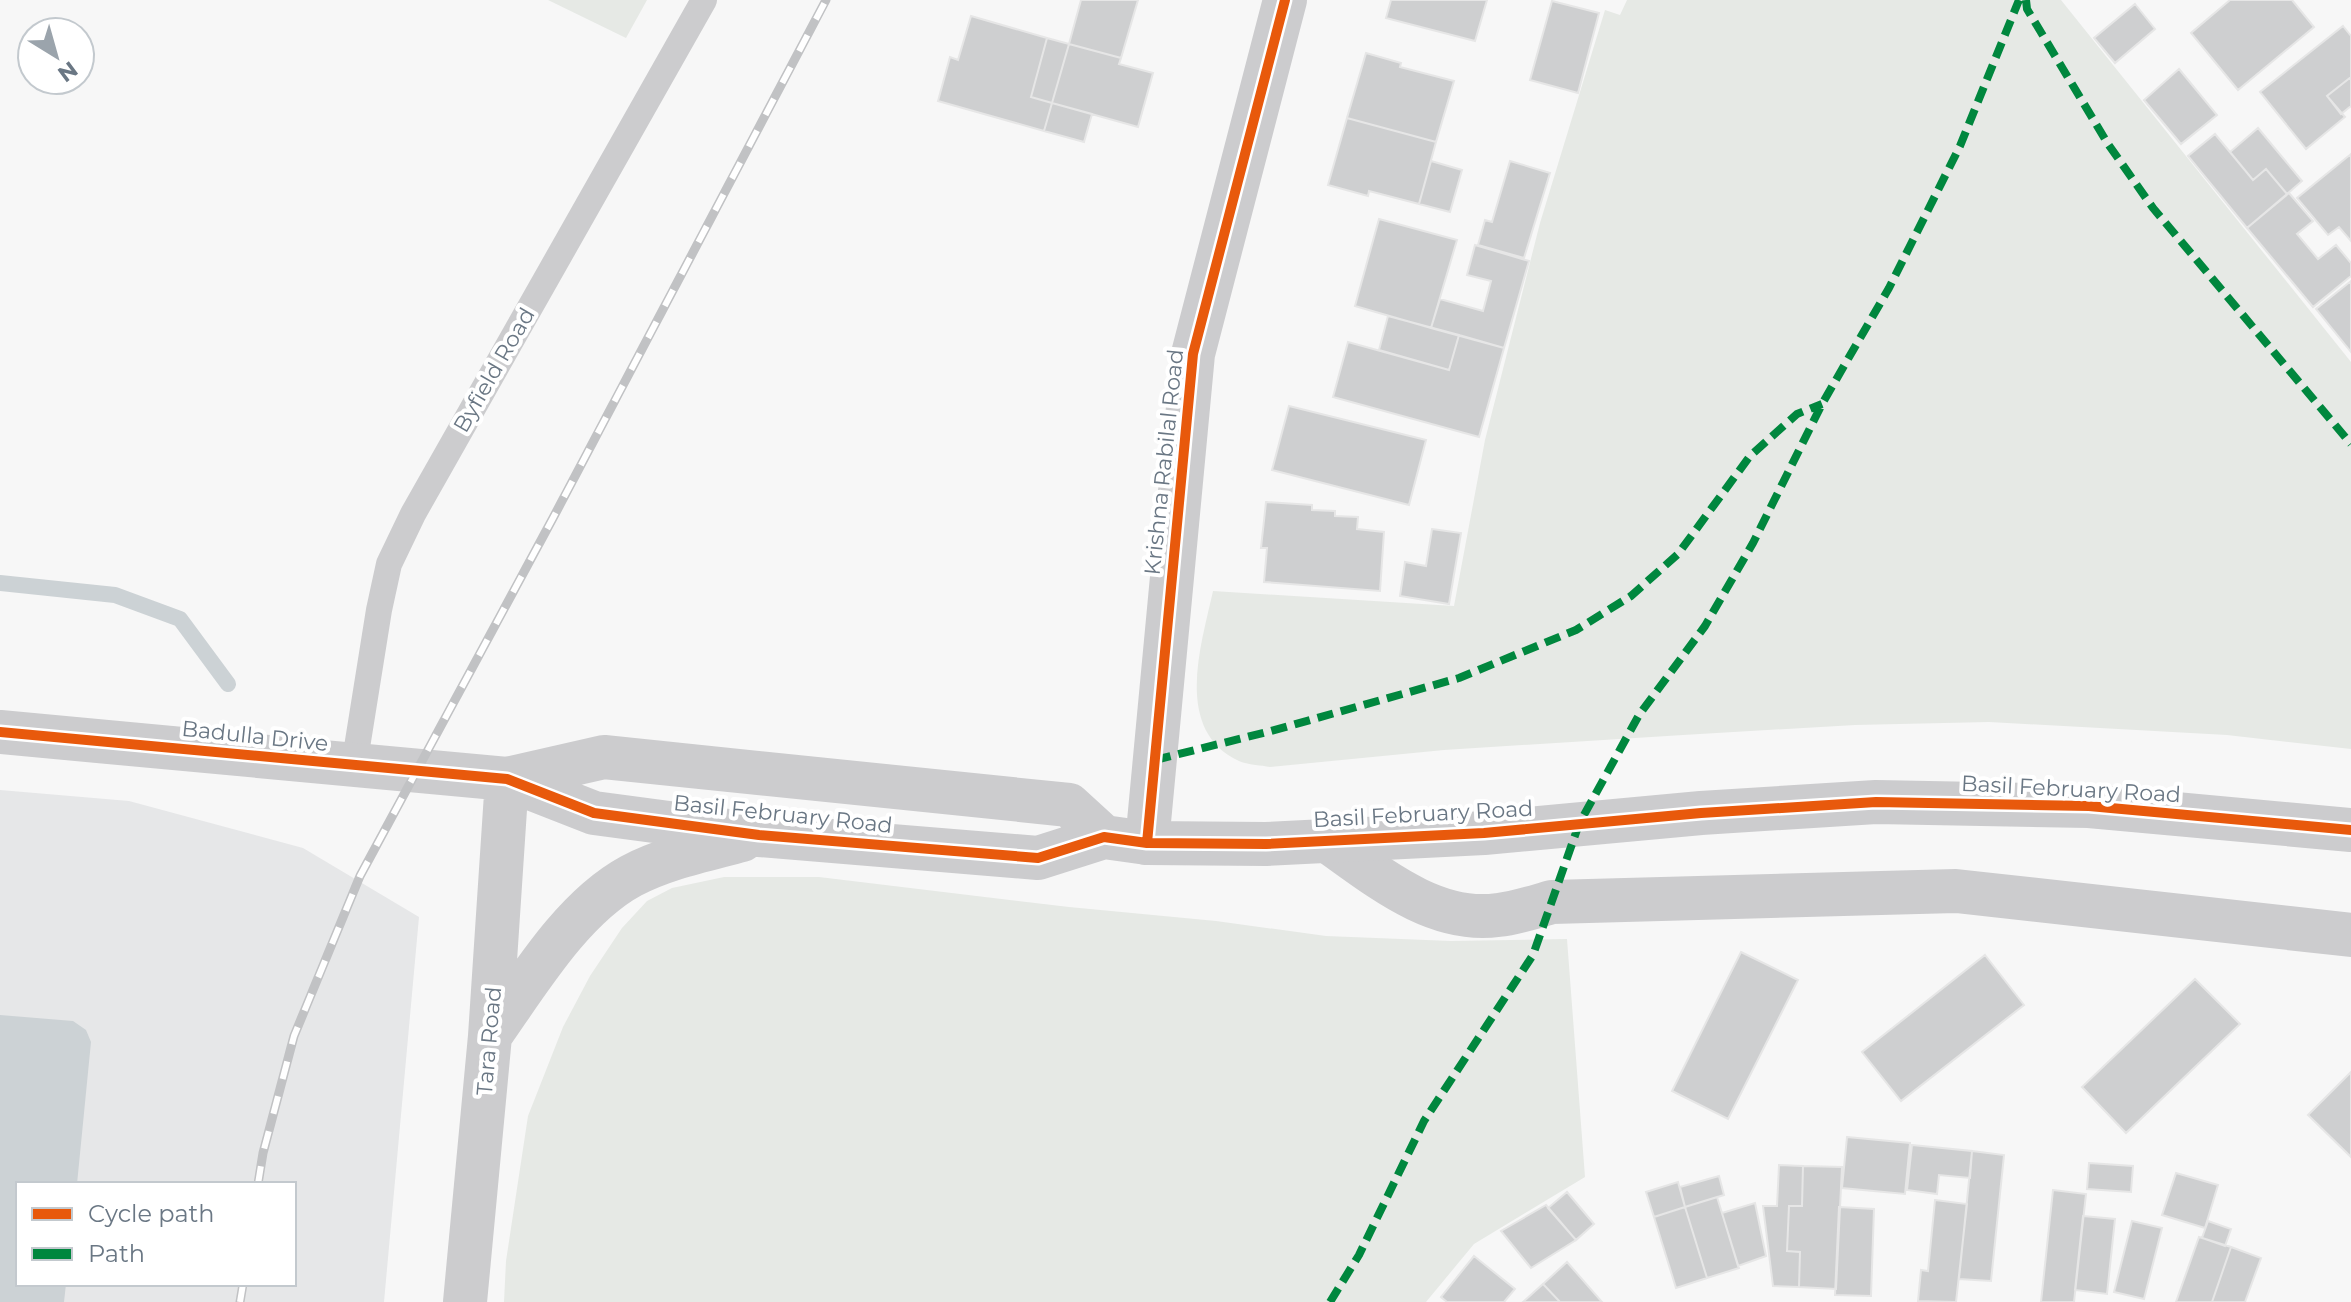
<svg xmlns="http://www.w3.org/2000/svg" width="2351" height="1302" font-family="Montserrat,sans-serif">
  <style>
    .built { fill: #e6e7e8; fill-rule: evenodd }
    .green { fill: #e6e9e5 }
    .water { fill: #ccd2d5 }
    .lines { fill: none; stroke-linecap: round; stroke-linejoin: round }
    .stream { stroke: #ccd2d5; stroke-width: 16 }
    .building { fill: #cecfd0; stroke: #e6e6e6; stroke-width: 2 }
    .service { stroke: #ccccce; stroke-width: 26 }
    .minor { stroke: #ccccce; stroke-width: 44 }
    .tertiary { stroke: #ccccce; stroke-width: 44 }
    .rail-casing { stroke: #c1c2c4; stroke-width: 9 }
    .rail { stroke: #fff; stroke-width: 6; stroke-dasharray: 18; stroke-linecap: butt }
    .quiet { stroke: #00873e; stroke-width: 8; stroke-dasharray: 16 8; stroke-linecap: butt }
    .cycleway-casing { stroke: #fff; stroke-width: 15 }
    .cycleway { stroke: #e8590c; stroke-width: 10 }
    .labels { text-anchor: middle; dominant-baseline: central; stroke-width: 8; stroke-linejoin: round; paint-order: stroke }
    .street-label { font-size: 22px; fill: #6a7784; stroke: #fff }
  </style>
  <rect width="100%" height="100%" fill="#f7f7f7"/>
  <path class="built" d="M0,790L129,801L303,848L419,917L384,1302H0ZM18,1184H294V1284H18Z"/>
  <path class="green" d="M548,0H647L626,38Z
    M1627,0H2061L2351,362V749L2227,735L1989,722L1855,725L1683,735L1444,750L1270,767C1260,765 1248,765 1239,761C1173,730 1201,646 1213,591L1454,606L1485,440L1540,223L1605,10L1620,15Z
    M724,877H819L1069,907L1216,921L1326,936L1451,941L1567,939L1585,1177L1474,1244L1426,1302H504L506,1261L528,1116L563,1027L590,976L622,928L647,901L672,888Z"/>
  <path class="water" d="M0,1015L73,1021L86,1030L91,1042L77,1184H18V1284H66L64,1302H0Z"/>
  <g class="lines">
    <path class="stream" d="M0,583L115,595L180,619L228,684"/>
  </g>
  <path class="building" d="M1081,0H1138L1121,58L1069,44Z
    M1391,0H1487L1475,41L1386,18Z
    M2230,0H2292L2314,27L2238,90L2191,33Z
    M1552,1L1599,13L1578,93L1530,80Z
    M2135,4L2155,29L2115,63L2094,38Z
    M971,16L1047,38L1031,97L1052,103L1044,131L938,101L950,57L958,60Z
    M2343,26L2351,36V77L2327,96L2345,117L2306,149L2260,92Z
    M1047,38L1069,44L1052,103L1031,97Z
    M1069,44L1121,58L1119,64L1153,73L1138,127L1052,103Z
    M1366,53L1401,63L1400,67L1454,81L1436,142L1347,118Z
    M2179,69L2217,115L2181,144L2144,100Z
    M2351,77V106L2341,114L2327,96Z
    M1052,103L1092,114L1084,142L1044,131Z
    M1347,118L1436,142L1419,204L1369,191L1368,196L1328,185Z
    M2258,128L2302,181L2287,194L2266,169L2253,180L2230,152Z
    M2215,134L2253,180L2266,169L2287,194L2247,228L2188,156Z
    M2351,154V241L2339,227L2328,235L2297,198Z
    M1431,161L1462,170L1450,212L1419,204Z
    M1510,161L1550,173L1524,258L1478,245L1485,220L1492,222Z
    M2289,193L2313,221L2297,234L2318,259L2336,245L2351,263V276L2313,307L2247,228Z
    M1379,219L1457,240L1431,328L1355,306Z
    M1475,245L1529,261L1504,348L1431,328L1440,299L1483,311L1491,281L1467,275Z
    M2351,281V352L2316,309Z
    M1388,316L1459,335L1449,370L1379,350Z
    M1459,335L1504,348L1479,437L1333,397L1348,342L1449,370Z
    M1289,406L1426,440L1409,505L1272,470Z
    M1266,502L1312,505V510L1335,511V516L1358,517L1357,529L1384,532L1380,591L1264,582L1267,548H1261Z
    M1432,529L1461,533L1449,604L1400,596L1405,562L1426,566Z
    M1741,952L1798,980L1728,1119L1672,1091Z
    M1985,955L2024,1005L1901,1101L1862,1052Z
    M2195,979L2240,1024L2126,1133L2082,1087Z
    M2351,1072V1157L2308,1115Z
    M1847,1137L1910,1143L1905,1194L1842,1188Z
    M1912,1145L1972,1151L1970,1178L1939,1175L1937,1194L1907,1190Z
    M1972,1151L2004,1155L1991,1281L1959,1279Z
    M2089,1163L2133,1166L2131,1192L2087,1189Z
    M1779,1165L1803,1166L1802,1206H1789L1787,1251L1800,1252L1799,1287L1773,1286L1763,1206H1777Z
    M1803,1166L1842,1167L1836,1289L1799,1287L1800,1252L1787,1251L1789,1206H1802Z
    M2176,1173L2218,1185L2205,1228L2162,1215Z
    M1719,1176L1724,1195L1685,1207L1680,1187Z
    M1678,1182L1685,1207L1654,1217L1646,1192Z
    M2053,1190L2086,1194L2074,1302H2041Z
    M1567,1192L1594,1224L1576,1240L1548,1208Z
    M1717,1197L1739,1268L1707,1278L1685,1207Z
    M1935,1200L1967,1204L1956,1302L1918,1301L1921,1270L1928,1271Z
    M1755,1203L1766,1256L1738,1266L1722,1213Z
    M1546,1205L1576,1240L1531,1268L1501,1231Z
    M1685,1207L1707,1278L1676,1288L1654,1217Z
    M1839,1207L1874,1209L1871,1296L1835,1295Z
    M2083,1216L2115,1219L2107,1294L2075,1290Z
    M2132,1221L2162,1228L2144,1299L2114,1292Z
    M2208,1221L2231,1229L2225,1246L2202,1238Z
    M2199,1237L2231,1247L2212,1302H2176Z
    M2231,1247L2261,1258L2245,1302H2212Z
    M1474,1256L1515,1289L1504,1302H1447L1441,1297Z
    M1567,1262L1602,1302H1560L1543,1284Z
    M1543,1284L1560,1302H1523Z"/>
  <g class="lines">
    <path class="service" d="M354,766L379,610L389,564L413,514L704,0"/>
    <path class="minor" d="M1326,840C1376,875 1433,924 1498,915C1516,913 1534,907 1552,902L1956,891L2351,935
      M1147,843L1193,354L1285,0"/>
    <path class="tertiary" d="M0,732L507,779L594,813L759,835L1038,858L1104,837L1147,843L1266,844L1484,833L1701,813L1876,802L2089,806L2351,830
      M507,779L604,757L1069,805L1104,837
      M490,1036C528,982 572,908 631,876C665,858 705,850 742,840
      M465,1302L490,1036L507,779"/>
    <g class="rail-casing">
      <path id="rail" d="M258,1184L263,1153L294,1036L360,876L553,518L826,0
        M240,1302L243,1284"/>
    </g>
    <use href="#rail" class="rail"/>
    <path class="quiet" d="M2026,0L2027,9L2108,144L2153,208L2351,444
      M1155,760L1271,731L1459,678L1576,630L1631,596L1678,554L1750,456L1797,414L1822,404
      M1330,1302L1359,1255L1424,1121L1533,955L1579,824L1639,715L1705,626L1753,543L1822,404L1889,288L1960,146L2019,0"/>
    <g class="cycleway-casing">
      <path id="cycleway" d="M0,732L507,779L594,813L759,835L1038,858L1104,837L1147,843L1266,844L1484,833L1701,813L1876,802L2089,806L2351,830
        M1147,843L1193,354L1285,0"/>
    </g>
    <use href="#cycleway" class="cycleway"/>
  </g>
  <g class="labels">
    <g class="street-label">
      <text transform="translate(494 370) rotate(-60)">Byfield Road</text>
      <text transform="translate(1164 462) rotate(-84)">Krishna Rabilal Road</text>
      <text transform="translate(255 736) rotate(6)">Badulla Drive</text>
      <text transform="translate(2071 789) rotate(3)">Basil February Road</text>
      <text transform="translate(783 814) rotate(6)">Basil February Road</text>
      <text transform="translate(1423 814) rotate(-3)">Basil February Road</text>
      <text transform="translate(489 1041) rotate(-85)">Tara Road</text>
    </g>
  </g>
  <rect x="16" y="1182" width="280" height="104" fill="#ffffff" stroke="#c3c9ce" stroke-width="2"/>
  <rect x="32" y="1208" width="40" height="12" fill="#e8590c" stroke="#c3c9ce" stroke-width="2"/>
  <text x="88" y="1222" font-size="24" fill="#6a7784">Cycle path</text>
  <rect x="32" y="1248" width="40" height="12" fill="#00873e" stroke="#c3c9ce" stroke-width="2"/>
  <text x="88" y="1262" font-size="24" fill="#6a7784">Path</text>
  <g transform="translate(56 56) rotate(143)"><circle r="38" fill="#ffffff" stroke="#c3c9ce" stroke-width="2"/>
  <path d="M0-6L14 30L0 20L-14 30Z" fill="#9ba4ac"/>
  <text y="-12" font-size="22" font-weight="bold" text-anchor="middle" fill="#6a7784">N</text>
  </g>
</svg>
